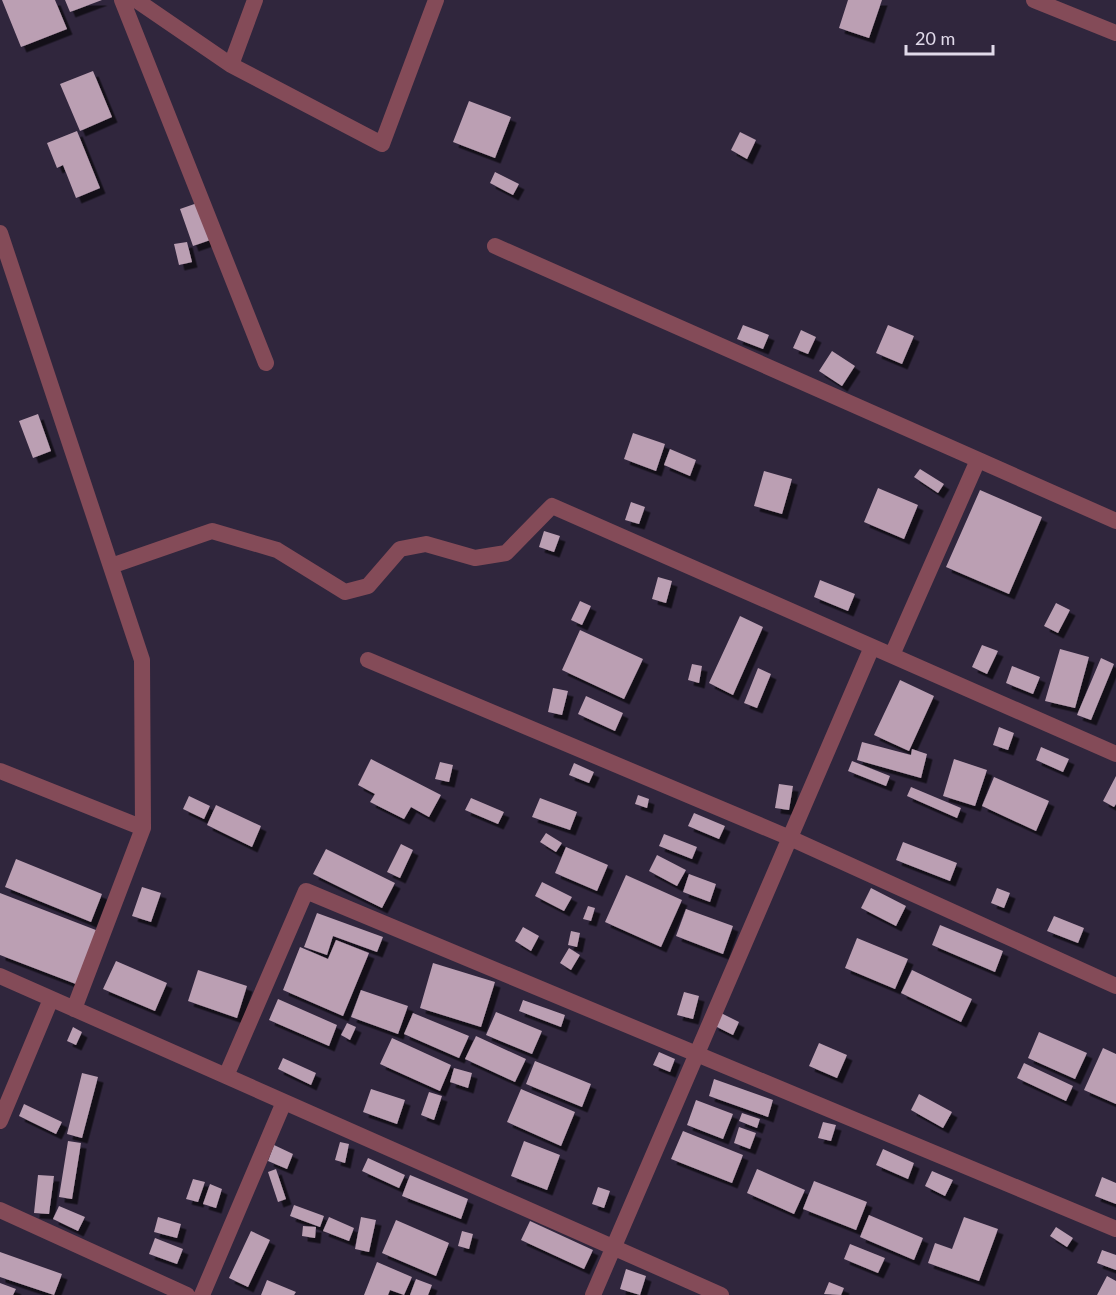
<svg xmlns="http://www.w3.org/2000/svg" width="1116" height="1295" font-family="Lato,sans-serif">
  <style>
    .building { fill: #bb9fb3; filter: url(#shadow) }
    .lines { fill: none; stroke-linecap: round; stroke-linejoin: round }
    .minor { stroke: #844b58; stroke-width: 16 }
  </style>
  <defs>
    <filter id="shadow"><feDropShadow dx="5.5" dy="5.5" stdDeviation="0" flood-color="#0009"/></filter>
  </defs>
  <rect width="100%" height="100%" fill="#30263d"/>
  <path class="building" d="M2,0H55L67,29L21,47Z
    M65,0H102L70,12Z
    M848,0H882L869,38L839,28Z
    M93,71L112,117L80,131L60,84Z
    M469,101L511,117L495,158L453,142Z
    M77,131L100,188L76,198L63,165L57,168L47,143Z
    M740,132L756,140L747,159L731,150Z
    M495,172L519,184L513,195L490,183Z
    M203,201L216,238L193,246L180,209Z
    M187,242L192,262L179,265L174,244Z
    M743,325L769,335L763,349L737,339Z
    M888,325L914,336L902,364L876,353Z
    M801,330L816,337L808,354L793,348Z
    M832,351L855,366L842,386L819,371Z
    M38,414L51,451L33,458L19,421Z
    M633,433L665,444L656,471L624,459Z
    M670,449L696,460L690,476L664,465Z
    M920,469L944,484L938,493L914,477Z
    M764,471L792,479L782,514L754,506Z
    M878,488L918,505L904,539L864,522Z
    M980,490L1042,517L1009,594L946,567Z
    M631,502L645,507L639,524L625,520Z
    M544,531L560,536L554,552L539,547Z
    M658,577L672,581L666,603L652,599Z
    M820,580L855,594L848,611L814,597Z
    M580,601L591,606L582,625L571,620Z
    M1056,603L1070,610L1058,633L1044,626Z
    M740,616L763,627L733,695L709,683Z
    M580,630L643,659L624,699L562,670Z
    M982,645L998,651L987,674L972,667Z
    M1060,649L1089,657L1075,708L1045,701Z
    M1101,658L1114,664L1091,720L1077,715Z
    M692,664L702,666L699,683L688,680Z
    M1012,666L1040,677L1033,694L1006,683Z
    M758,668L771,674L757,708L744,703Z
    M900,680L934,696L909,751L874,735Z
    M553,688L568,691L562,715L548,712Z
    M586,696L623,713L615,731L578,714Z
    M999,727L1014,733L1008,750L993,745Z
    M862,742L911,755L912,749L927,754L921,778L857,760Z
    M1041,747L1069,759L1063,772L1036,760Z
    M371,759L441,795L429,817L411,807L404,819L370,802L375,794L358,785Z
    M954,759L987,770L975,806L943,796Z
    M852,761L890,776L886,786L848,771Z
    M440,762L453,765L449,782L435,779Z
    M574,763L594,772L589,783L569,775Z
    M1116,776V804L1114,807L1103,801Z
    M994,777L1049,801L1036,831L982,806Z
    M779,784L793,786L789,810L775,808Z
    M911,787L961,808L957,818L907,796Z
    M638,795L649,799L647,808L635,804Z
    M189,796L210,806L204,819L183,809Z
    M471,798L504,812L498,824L465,810Z
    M540,798L577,812L570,830L532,817Z
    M216,805L261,826L252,847L207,825Z
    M694,813L725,826L719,839L688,826Z
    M546,833L562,843L556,852L540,842Z
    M664,834L697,847L692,859L659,846Z
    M903,842L957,863L950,881L896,860Z
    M401,844L413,850L400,878L387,872Z
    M566,847L608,865L597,891L555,873Z
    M326,849L395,883L382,908L313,874Z
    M657,855L686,870L677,886L649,871Z
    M16,859L102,894L91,922L5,887Z
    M689,874L716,884L710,902L683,892Z
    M626,875L682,900L661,947L605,922Z
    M542,882L572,897L564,911L535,896Z
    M142,887L161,893L151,922L132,916Z
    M871,888L906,906L896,926L861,908Z
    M997,888L1010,893L1004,908L991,903Z
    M0,893L101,932L81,986L0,955Z
    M588,906L595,908L591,921L583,919Z
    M686,909L733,926L723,954L676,936Z
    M317,913L383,937L377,952L333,936L327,955L304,947Z
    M1054,916L1084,928L1078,943L1047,931Z
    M940,925L1003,951L995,972L932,945Z
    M523,927L539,936L531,951L515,941Z
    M571,931L580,933L577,947L568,945Z
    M857,938L908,959L895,989L845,968Z
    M336,940L369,953L343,1016L283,990L300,947L328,959Z
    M569,948L580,955L571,970L560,963Z
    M116,961L167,983L155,1011L103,989Z
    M433,963L495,982L481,1027L420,1008Z
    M198,970L247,986L237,1018L188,1001Z
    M912,970L972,999L961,1022L901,993Z
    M361,990L408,1006L398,1034L351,1017Z
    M684,992L699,996L693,1019L677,1015Z
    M278,999L337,1025L329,1046L269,1020Z
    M523,1000L565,1015L561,1027L519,1011Z
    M496,1012L542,1031L532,1054L486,1035Z
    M719,1012L739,1022L733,1035L713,1025Z
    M413,1013L469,1036L459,1058L404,1034Z
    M347,1023L356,1027L350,1040L341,1035Z
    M73,1027L82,1032L76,1045L67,1041Z
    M1039,1032L1087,1053L1075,1079L1028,1058Z
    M476,1036L526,1059L515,1082L465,1059Z
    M392,1038L451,1065L440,1091L380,1064Z
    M819,1043L847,1055L837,1078L809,1066Z
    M1103,1048L1116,1054V1104L1084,1090Z
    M659,1052L675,1059L670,1072L653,1065Z
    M283,1058L316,1073L311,1085L278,1069Z
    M535,1061L591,1084L582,1107L526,1084Z
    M1024,1063L1073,1086L1066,1101L1017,1078Z
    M454,1068L472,1073L468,1088L450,1082Z
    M82,1073L98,1077L82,1138L67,1134Z
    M714,1079L773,1100L768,1117L709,1096Z
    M371,1089L405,1100L397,1124L363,1112Z
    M521,1089L575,1112L561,1146L507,1122Z
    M429,1092L442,1096L434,1120L421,1115Z
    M919,1094L952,1112L943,1128L911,1110Z
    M696,1100L733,1114L723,1139L687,1125Z
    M24,1104L62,1122L56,1134L19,1116Z
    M742,1113L760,1119L757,1128L739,1121Z
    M823,1122L836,1125L831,1141L818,1138Z
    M739,1127L756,1133L750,1149L734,1143Z
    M683,1131L743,1155L732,1183L671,1159Z
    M68,1141L81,1143L72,1199L59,1197Z
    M524,1141L560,1155L547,1190L511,1176Z
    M340,1142L349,1144L345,1163L335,1160Z
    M274,1145L293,1154L287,1169L268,1161Z
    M883,1149L914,1163L908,1179L876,1165Z
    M368,1158L405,1175L399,1188L362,1171Z
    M276,1169L286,1199L278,1202L268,1172Z
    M757,1169L805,1190L794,1214L747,1193Z
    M932,1171L953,1180L945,1196L925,1186Z
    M38,1175L54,1176L49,1214L34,1213Z
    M410,1175L468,1199L461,1219L402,1196Z
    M1102,1177L1116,1183V1204L1095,1196Z
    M193,1179L205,1182L198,1202L186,1199Z
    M814,1181L867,1202L856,1230L803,1209Z
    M210,1184L222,1189L216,1208L203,1204Z
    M598,1187L610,1191L604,1208L592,1204Z
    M294,1205L324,1216L320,1227L290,1216Z
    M59,1206L85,1217L78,1231L53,1219Z
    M869,1215L923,1238L914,1260L860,1237Z
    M158,1217L181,1224L177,1238L154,1232Z
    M329,1217L354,1228L349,1241L323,1231Z
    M361,1217L376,1220L369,1252L355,1249Z
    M964,1217L998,1229L979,1281L928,1263L935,1243L952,1249Z
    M396,1220L449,1243L436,1276L382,1253Z
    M530,1221L593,1250L584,1269L521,1240Z
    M303,1226L316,1227L315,1238L302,1236Z
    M1056,1227L1073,1238L1067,1247L1050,1236Z
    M251,1231L270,1240L248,1287L229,1278Z
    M462,1231L473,1234L469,1249L458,1246Z
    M155,1238L183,1249L177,1264L149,1254Z
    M850,1244L885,1258L878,1273L844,1259Z
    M1102,1250L1116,1255V1270L1097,1263Z
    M0,1252L62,1274L54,1295L0,1277Z
    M377,1262L412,1277L404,1295L390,1290L388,1295H364Z
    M626,1269L646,1276L640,1295L620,1289Z
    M1107,1276L1116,1281V1295H1097Z
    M416,1279L432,1285L428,1295H410Z
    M267,1280L296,1292L294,1295H261Z
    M829,1282L844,1288L841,1295L824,1294Z
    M0,1283L16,1289L13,1295H0Z"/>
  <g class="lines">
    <path class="minor" d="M122,0L266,363
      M136,0L231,65L382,144L436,0
      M1034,0L1116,33
      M231,65L255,0
      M0,233L142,660L143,828L74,1009
      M495,246L1116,521
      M111,566L212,531L277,550L345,592L368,586L400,549L426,544L475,558L506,553L552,506L1116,754
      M892,655L978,460
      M368,660L790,838L1116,986
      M0,771L143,828
      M0,976L721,1295
      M226,1076L306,891L1116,1229
      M0,1121L51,999
      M0,1210L187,1295
      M202,1295L284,1102
      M593,1295L872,647"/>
  </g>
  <path d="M906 45v9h87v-9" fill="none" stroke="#e1daea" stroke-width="3"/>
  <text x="915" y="45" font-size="18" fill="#e1daea" stroke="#30263d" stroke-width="4.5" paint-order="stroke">20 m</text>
</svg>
